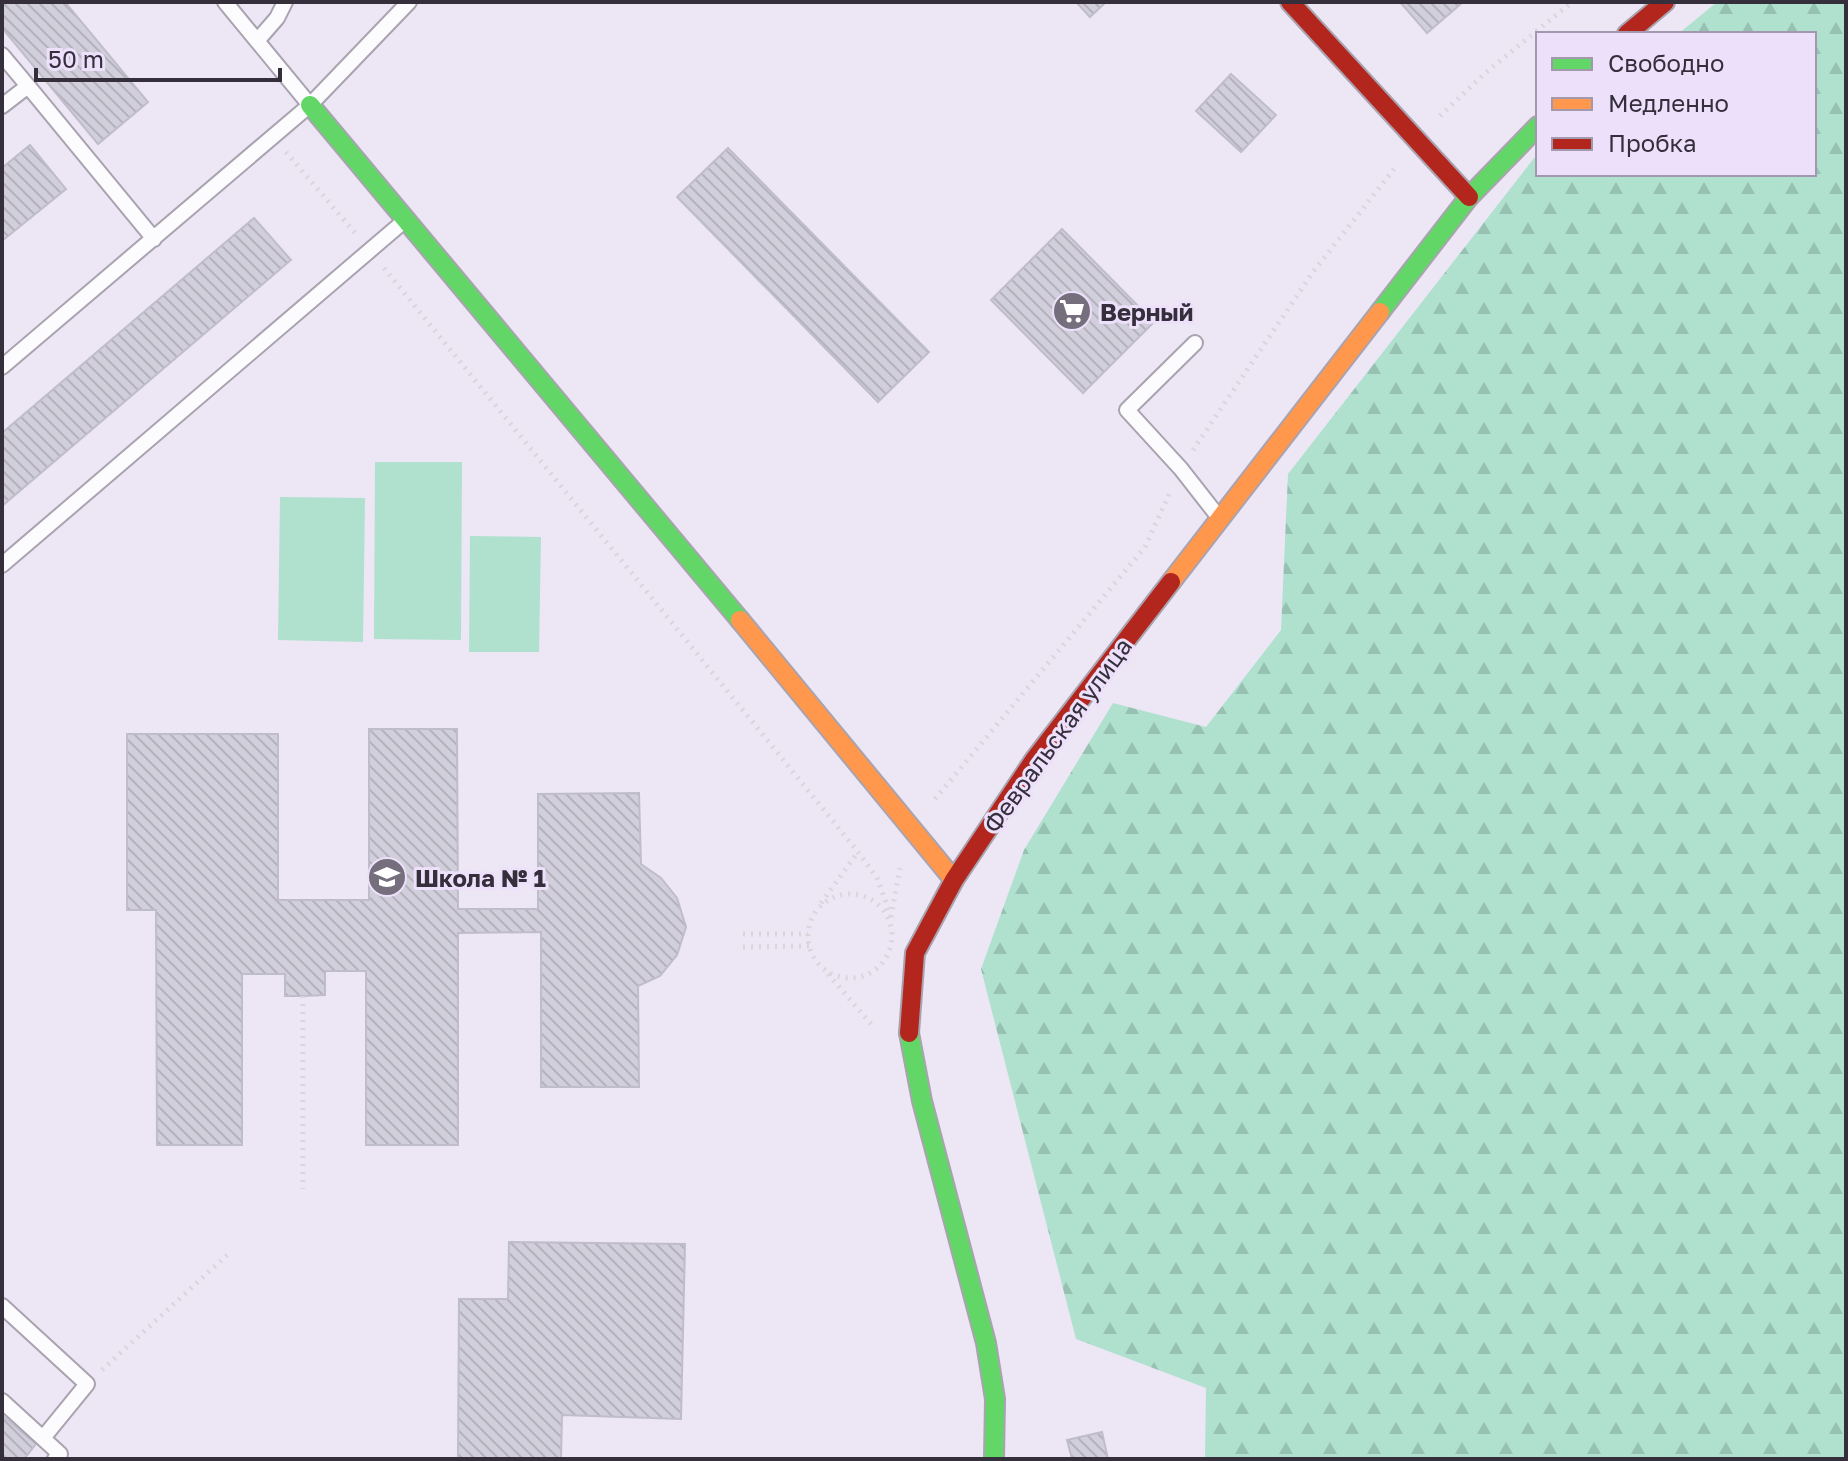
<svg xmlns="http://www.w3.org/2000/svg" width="1848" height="1461" font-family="'Golos Text',sans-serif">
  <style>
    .forest { fill: url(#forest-firs) }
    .pitch { fill: #afe1ce }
    .building { fill: url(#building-back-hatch); stroke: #c0bdcb; stroke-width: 2 }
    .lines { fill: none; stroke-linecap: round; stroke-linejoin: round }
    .lane-casing { stroke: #a9a3b0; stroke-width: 18 }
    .fast-casing { stroke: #a9a3b0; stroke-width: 22 }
    .slow-casing { stroke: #a9a3b0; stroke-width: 22 }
    .jam-casing { stroke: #a9a3b0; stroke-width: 22 }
    .path { stroke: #d8d6da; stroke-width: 5; stroke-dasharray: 2 6; stroke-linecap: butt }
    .lane { stroke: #fcfbfe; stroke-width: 14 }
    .fast { stroke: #63d668; stroke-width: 18 }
    .slow { stroke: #ff974d; stroke-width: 18 }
    .jam { stroke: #b3261e; stroke-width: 18 }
    .labels { text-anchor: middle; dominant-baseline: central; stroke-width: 6; stroke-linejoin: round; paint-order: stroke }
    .poi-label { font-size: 24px; font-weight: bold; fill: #352f3c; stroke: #ece0fb; text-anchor: start }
    .street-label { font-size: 24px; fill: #352f3c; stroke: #ece0fb }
  </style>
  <defs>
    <pattern id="forest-firs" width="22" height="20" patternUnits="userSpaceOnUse" patternTransform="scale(2)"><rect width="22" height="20" fill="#afe1ce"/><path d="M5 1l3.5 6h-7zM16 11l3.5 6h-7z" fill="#97c1b2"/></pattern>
    <pattern id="building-back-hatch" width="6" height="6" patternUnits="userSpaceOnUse" patternTransform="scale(2)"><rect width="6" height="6" fill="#d2cfdc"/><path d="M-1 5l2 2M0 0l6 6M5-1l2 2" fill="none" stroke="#b5b2be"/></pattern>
  </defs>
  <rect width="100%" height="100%" fill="#ede6f5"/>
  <path class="forest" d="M1717,2H1846V1459H1205L1206,1388L1076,1339L981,969L1024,850L1113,703L1206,727L1281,630L1288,474L1538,153V174H1814V34H1678Z"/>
  <path class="pitch" d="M375,462H462L461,640L374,639Z
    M280,497L365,498L363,642L278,640Z
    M470,536L541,537L539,652H469Z"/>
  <path class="building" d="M2,2H65L148,102L98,144L2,28Z
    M1076,2H1106L1090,17Z
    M1400,2H1463L1427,33Z
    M1231,74L1276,115L1241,152L1196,111Z
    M30,145L66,189L2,241V168Z
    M728,148L929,352L878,402L677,197Z
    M254,218L291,260L2,506V433Z
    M1062,229L1154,322L1083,393L991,300Z
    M369,729H457L458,909H538V794L639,793L641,864L661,878L677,898L686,927L677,955L660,976L638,986L639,1087H541V932L458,933V1145H366V971H325V995L303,996H285V974H242V1145H157L156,910H127V734H278V900H369Z
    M509,1242L685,1244L681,1419L562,1415L561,1459H458L459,1299H508Z
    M2,1415L36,1444L24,1459H2Z
    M1102,1432L1108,1459H1072L1067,1440Z"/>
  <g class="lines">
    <g class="lane-casing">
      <path id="lane" d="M225,2L309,104
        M257,41L277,18L285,2
        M2,55L28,86
        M2,106L28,86L154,239
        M1195,343L1127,410L1181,469L1217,515
        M2,367L310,105L409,2
        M2,565L403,222
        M2,1306L87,1384L43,1438
        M2,1401L60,1454L55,1459"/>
    </g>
    <g class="fast-casing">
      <path id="fast" d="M310,105L740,620
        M1380,312L1469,197L1538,126
        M909,1033L922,1101L986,1343L995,1399L994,1459"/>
    </g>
    <g class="slow-casing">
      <path id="slow" d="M1171,582L1380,312
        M740,620L954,880"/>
    </g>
    <g class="jam-casing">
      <path id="jam" d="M1290,2L1469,197
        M1627,34L1665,2
        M909,1033L915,953L954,880L1034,760L1171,582"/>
    </g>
    <path class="path" d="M1440,116L1484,74L1572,2
      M286,152L355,233
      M384,268L858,852L877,878L890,913
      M1193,450L1313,272L1394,169
      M935,799L1145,547L1171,490
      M808 936a42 42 0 1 1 84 0a42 42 0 1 1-84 0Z
      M821,903L858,852
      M891,917L900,868
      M743,934H808
      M743,947L809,946
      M828,974L871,1024
      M303,996V1189
      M102,1370L227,1255"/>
    <use href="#lane" class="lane"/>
    <use href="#fast" class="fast"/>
    <use href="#slow" class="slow"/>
    <use href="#jam" class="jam"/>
  </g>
  <defs>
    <g id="supermarket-disc" transform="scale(2)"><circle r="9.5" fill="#756f7d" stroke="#ece0fb"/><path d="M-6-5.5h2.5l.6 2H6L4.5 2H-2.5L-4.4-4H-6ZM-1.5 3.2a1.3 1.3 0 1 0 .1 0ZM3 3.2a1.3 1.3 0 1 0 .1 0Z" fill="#fff"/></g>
    <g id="school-disc" transform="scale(2)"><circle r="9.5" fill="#756f7d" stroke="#ece0fb"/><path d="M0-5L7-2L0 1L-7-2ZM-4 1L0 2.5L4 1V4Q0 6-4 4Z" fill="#fff"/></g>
  </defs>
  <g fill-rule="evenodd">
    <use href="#supermarket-disc" x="1072" y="311"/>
    <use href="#school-disc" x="387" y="877"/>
  </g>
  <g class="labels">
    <g class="poi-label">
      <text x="1100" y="311">Верный</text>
      <text x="415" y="877">Школа № 1</text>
    </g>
    <g class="street-label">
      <text transform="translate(1057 735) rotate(-54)">Февральская улица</text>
    </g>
  </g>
  <rect width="1848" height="1461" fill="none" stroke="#352f3c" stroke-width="8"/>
  <rect x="1536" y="32" width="280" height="144" fill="#ece0fb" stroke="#a399af" stroke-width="2"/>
  <rect x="1552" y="58" width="40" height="12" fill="#63d668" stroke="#a399af" stroke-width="2"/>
  <text x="1608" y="72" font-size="24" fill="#352f3c">Свободно</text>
  <rect x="1552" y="98" width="40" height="12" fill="#ff974d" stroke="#a399af" stroke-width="2"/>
  <text x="1608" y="112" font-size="24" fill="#352f3c">Медленно</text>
  <rect x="1552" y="138" width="40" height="12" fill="#b3261e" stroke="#a399af" stroke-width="2"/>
  <text x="1608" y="152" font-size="24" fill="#352f3c">Пробка</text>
  <path d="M36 68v12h244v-12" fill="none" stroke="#352f3c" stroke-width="4"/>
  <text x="48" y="68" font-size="24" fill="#352f3c" stroke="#ece0fb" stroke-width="6" paint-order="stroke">50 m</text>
</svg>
